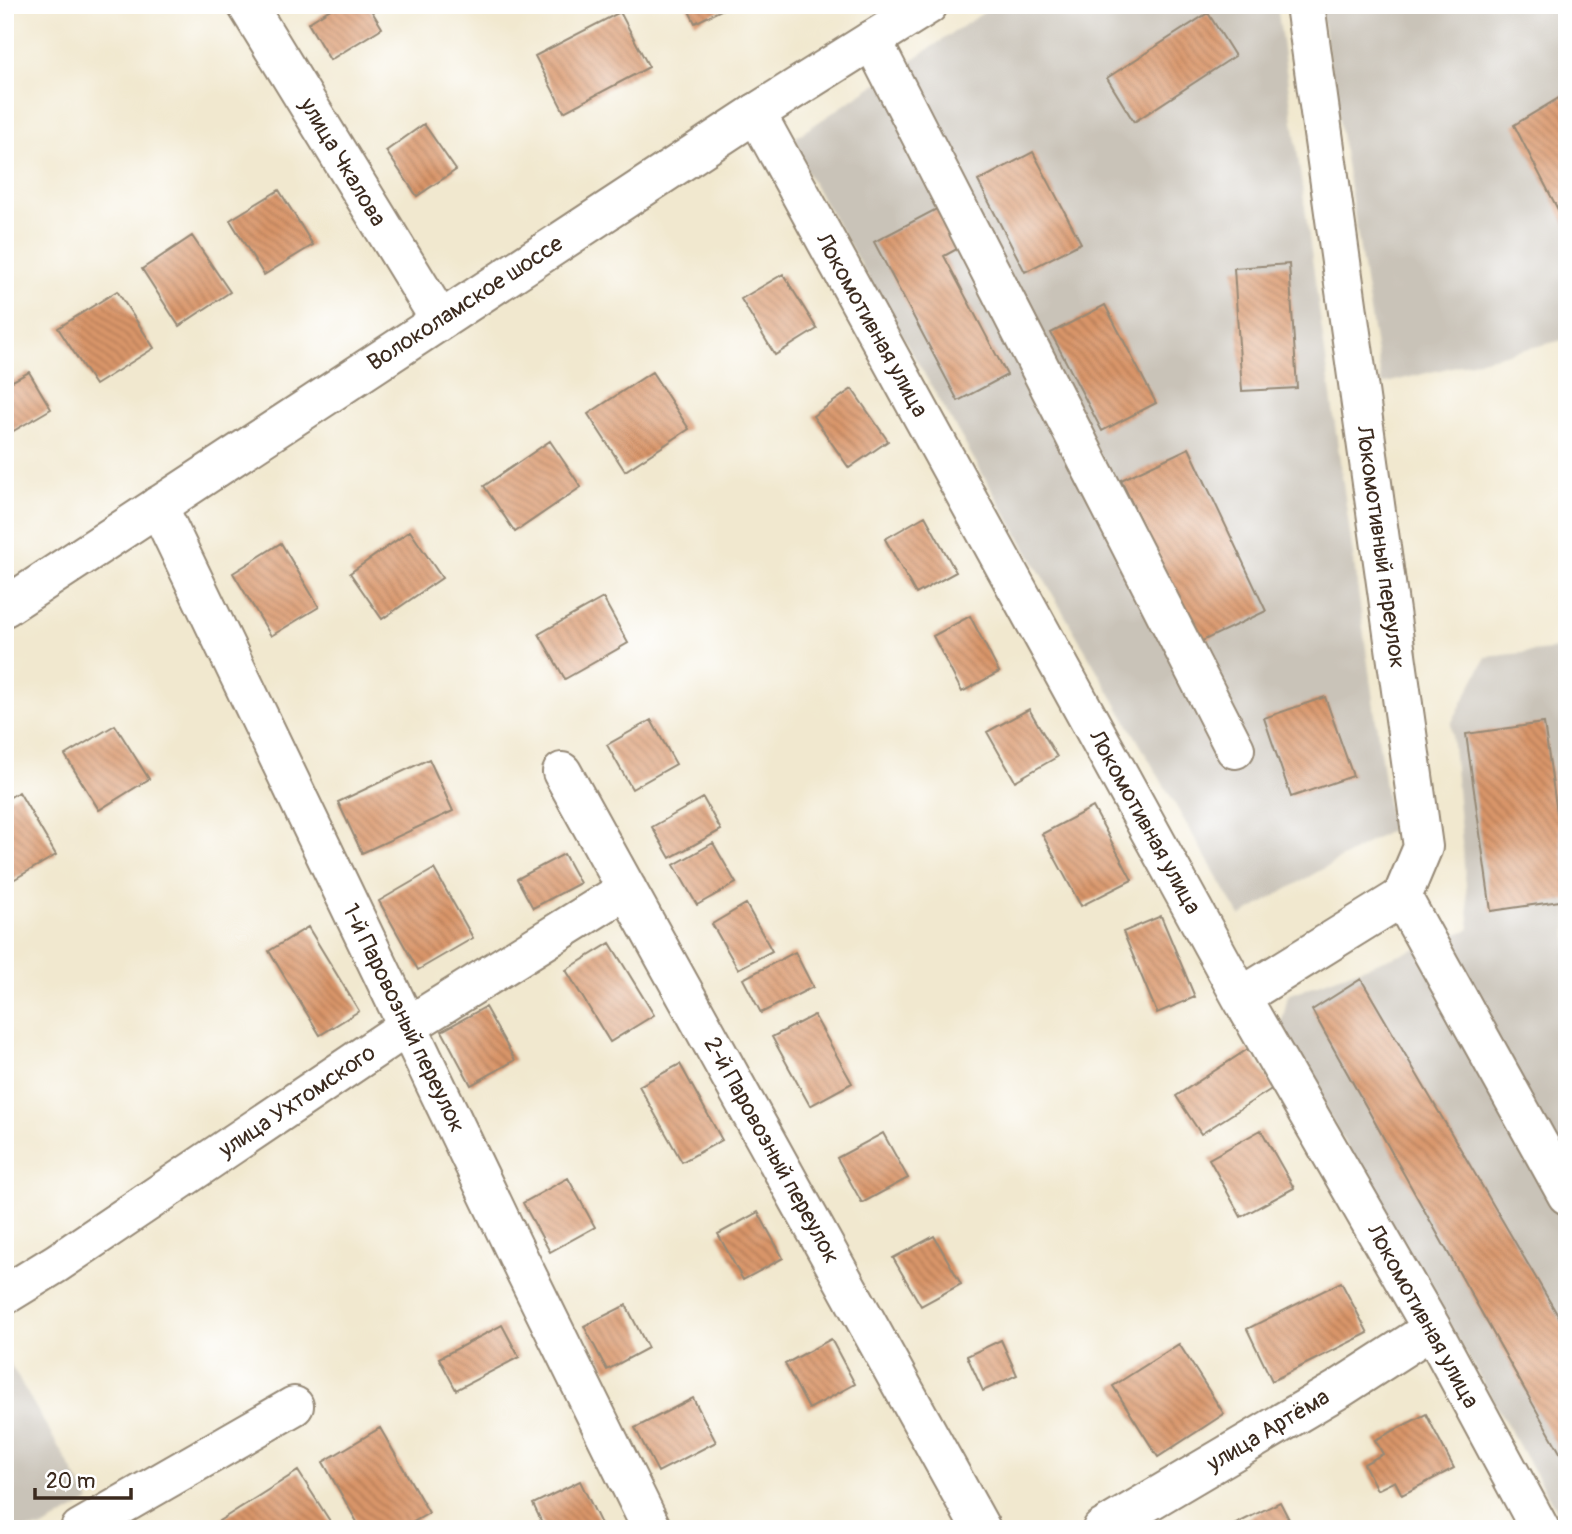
<svg xmlns="http://www.w3.org/2000/svg" width="1572" height="1534" font-family="Pangolin,sans-serif">
  <style>
    .industrial { fill: #c9c3b8 }
    .building { fill: url(#building-back-hatch) }
    .lines { fill: none; stroke-linecap: round; stroke-linejoin: round }
    .minor-casing { stroke: #968976; stroke-width: 42 }
    .major-casing { stroke: #968976; stroke-width: 42 }
    .minor { stroke: #fff; stroke-width: 38 }
    .major { stroke: #fff; stroke-width: 38 }
    .labels { text-anchor: middle; dominant-baseline: central; stroke-width: 5; stroke-linejoin: round; paint-order: stroke }
    .street-label { font-size: 23px; fill: #3b2a1e; stroke: #fff }
  </style>
  <defs>
    <pattern id="building-back-hatch" width="6" height="6" patternUnits="userSpaceOnUse" patternTransform="scale(1.75)"><rect width="6" height="6" fill="#d99569"/><path d="M-1 5l2 2M0 0l6 6M5-1l2 2" fill="none" stroke="#b17a56"/></pattern>
  </defs>
  <rect width="100%" height="100%" fill="#fff"/>
  <filter id="ink" filterUnits="userSpaceOnUse"><feTurbulence type="fractalNoise" baseFrequency=".0143" numOctaves="2"/><feDisplacementMap in="SourceGraphic" scale="14" xChannelSelector="R" yChannelSelector="G"/><feConvolveMatrix kernelMatrix="1 2 1 2 8 2 1 2 1" color-interpolation-filters="sRGB"/></filter>
  <filter id="wash" filterUnits="userSpaceOnUse"><feTurbulence type="fractalNoise" baseFrequency=".00686" numOctaves="4" result="noise"/><feDisplacementMap in="SourceGraphic" scale="28" xChannelSelector="R" yChannelSelector="G"/><feGaussianBlur stdDeviation="1.57" result="paint"/><feColorMatrix in="noise" values="0 0 0 0 0 0 0 0 0 0 0 0 0 0 0 0 0 1.4 0 .05"/><feComposite in="paint" operator="in"/></filter>
  <g filter="url(#wash)">
    <rect width="100%" height="100%" fill="#f1e8cf"/>
    <path class="industrial" d="M995,5H1277L1391,830L1240,916L798,157L793,139Z
      M1320,5H1567V339L1382,384Z
      M1567,648V1529L1280,1031L1288,995L1470,929L1451,724L1486,657Z
      M5,1355L90,1501L41,1529H5Z"/>
    <g id="blocks">
      <path class="building" d="M337,5H368L382,28L330,60L308,23Z
        M686,5H731L695,23Z
        M620,12L649,67L564,112L535,56Z
        M1208,13L1235,56L1134,122L1107,78Z
        M1567,93L1566,140L1567,227L1514,125Z
        M424,124L456,170L417,196L386,151Z
        M1033,152L1081,243L1025,272L978,181Z
        M279,190L313,245L264,275L230,220Z
        M944,205L966,244L944,256L1007,375L958,401L874,242Z
        M192,236L230,292L179,326L142,269Z
        M1289,264L1297,388L1242,391L1234,268Z
        M783,274L817,329L775,355L741,299Z
        M117,291L154,348L95,385L58,328Z
        M1105,305L1156,403L1102,431L1051,333Z
        M29,372L51,409L10,433L5,425V385Z
        M652,372L689,429L625,471L588,414Z
        M852,389L888,441L849,468L813,416Z
        M550,441L581,487L515,532L484,486Z
        M1189,448L1266,611L1198,643L1121,480Z
        M925,516L956,572L916,594L885,539Z
        M410,531L442,578L382,619L350,573Z
        M281,543L319,607L271,636L233,573Z
        M603,598L628,643L565,679L539,634Z
        M970,616L999,672L962,692L933,636Z
        M1325,697L1353,776L1291,797L1264,718Z
        M1029,709L1057,757L1015,781L987,732Z
        M651,720L676,764L632,789L607,745Z
        M1544,723L1567,882V900L1491,911L1466,734Z
        M115,725L149,779L99,810L65,755Z
        M429,759L453,811L362,853L338,802Z
        M19,792L56,855L13,880L5,866V800Z
        M703,798L721,830L670,858L652,827Z
        M1093,807L1132,880L1081,906L1042,834Z
        M713,843L736,883L697,905L674,865Z
        M564,854L580,883L533,908L517,879Z
        M434,869L473,938L418,970L379,901Z
        M746,904L772,951L738,969L712,924Z
        M1161,916L1195,997L1157,1013L1123,932Z
        M308,927L359,1011L320,1035L269,951Z
        M610,943L654,1015L610,1042L566,970Z
        M795,952L813,987L761,1013L743,979Z
        M1361,979L1567,1331V1465L1312,1010Z
        M485,1007L515,1060L471,1085L442,1031Z
        M814,1015L852,1083L810,1106L772,1037Z
        M1248,1049L1273,1088L1201,1134L1176,1096Z
        M680,1064L722,1140L682,1162L639,1086Z
        M1261,1130L1294,1188L1241,1217L1209,1159Z
        M883,1133L908,1178L862,1203L837,1158Z
        M568,1178L595,1227L550,1252L523,1203Z
        M758,1212L783,1258L743,1280L718,1234Z
        M934,1236L961,1284L921,1306L893,1258Z
        M1341,1282L1368,1333L1272,1381L1247,1329Z
        M626,1305L648,1348L607,1370L584,1326Z
        M502,1325L519,1357L456,1390L439,1358Z
        M831,1339L855,1384L809,1409L785,1364Z
        M1001,1340L1017,1375L983,1391L967,1356Z
        M1179,1344L1224,1414L1158,1457L1113,1386Z
        M693,1398L716,1442L658,1472L635,1428Z
        M1426,1414L1454,1468L1402,1495L1395,1481L1377,1490L1364,1464L1383,1454L1375,1440Z
        M380,1428L429,1513L401,1529H361L323,1462Z
        M298,1471L335,1529H223L219,1521Z
        M580,1481L601,1524L590,1529H545L533,1504Z
        M1280,1502L1294,1529H1226Z"/>
    </g>
  </g>
  <g filter="url(#ink)">
    <use href="#blocks" fill-opacity="0" stroke="#968976" stroke-width="2"/>
    <g class="lines">
      <g class="minor-casing">
        <path id="minor" d="M247,5L440,320
          M872,40L1235,749
          M756,113L1241,997L1432,1329L1540,1529
          M158,506L523,1267L652,1529
          M562,772L981,1529
          M1402,897L1567,1195
          M1241,997L1402,897L1423,847L1305,5
          M5,1295L57,1263L408,1026L627,889
          M80,1529L294,1406
          M1102,1529L1339,1389L1432,1329"/>
      </g>
      <g class="major-casing">
        <path id="major" d="M5,607L756,113L928,5"/>
      </g>
      <use href="#minor" class="minor"/>
      <use href="#major" class="major"/>
    </g>
  </g>
  <g class="labels">
    <g class="street-label">
      <text transform="translate(343 162) rotate(59)">улица Чкалова</text>
      <text transform="translate(465 303) rotate(-33)">Волоколамское шоссе</text>
      <text transform="translate(872 325) rotate(61)">Локомотивная улица</text>
      <text transform="translate(1381 547) rotate(82)">Локомотивный переулок</text>
      <text transform="translate(1145 822) rotate(61)">Локомотивная улица</text>
      <text transform="translate(404 1018) rotate(64)">1-й Паровозный переулок</text>
      <text transform="translate(297 1101) rotate(-34)">улица Ухтомского</text>
      <text transform="translate(772 1150) rotate(61)">2-й Паровозный переулок</text>
      <text transform="translate(1423 1316) rotate(61)">Локомотивная улица</text>
      <text transform="translate(1268 1430) rotate(-31)">улица Артёма</text>
    </g>
  </g>
  <rect width="1572" height="1534" fill="none" stroke="#fff" stroke-width="28"/>
  <path d="M35 1488v10h96v-10" fill="none" stroke="#3b2a1e" stroke-width="3.5"/>
  <text x="46" y="1488" font-size="21" fill="#3b2a1e" stroke="#ffffff" stroke-width="5" paint-order="stroke">20 m</text>
</svg>
